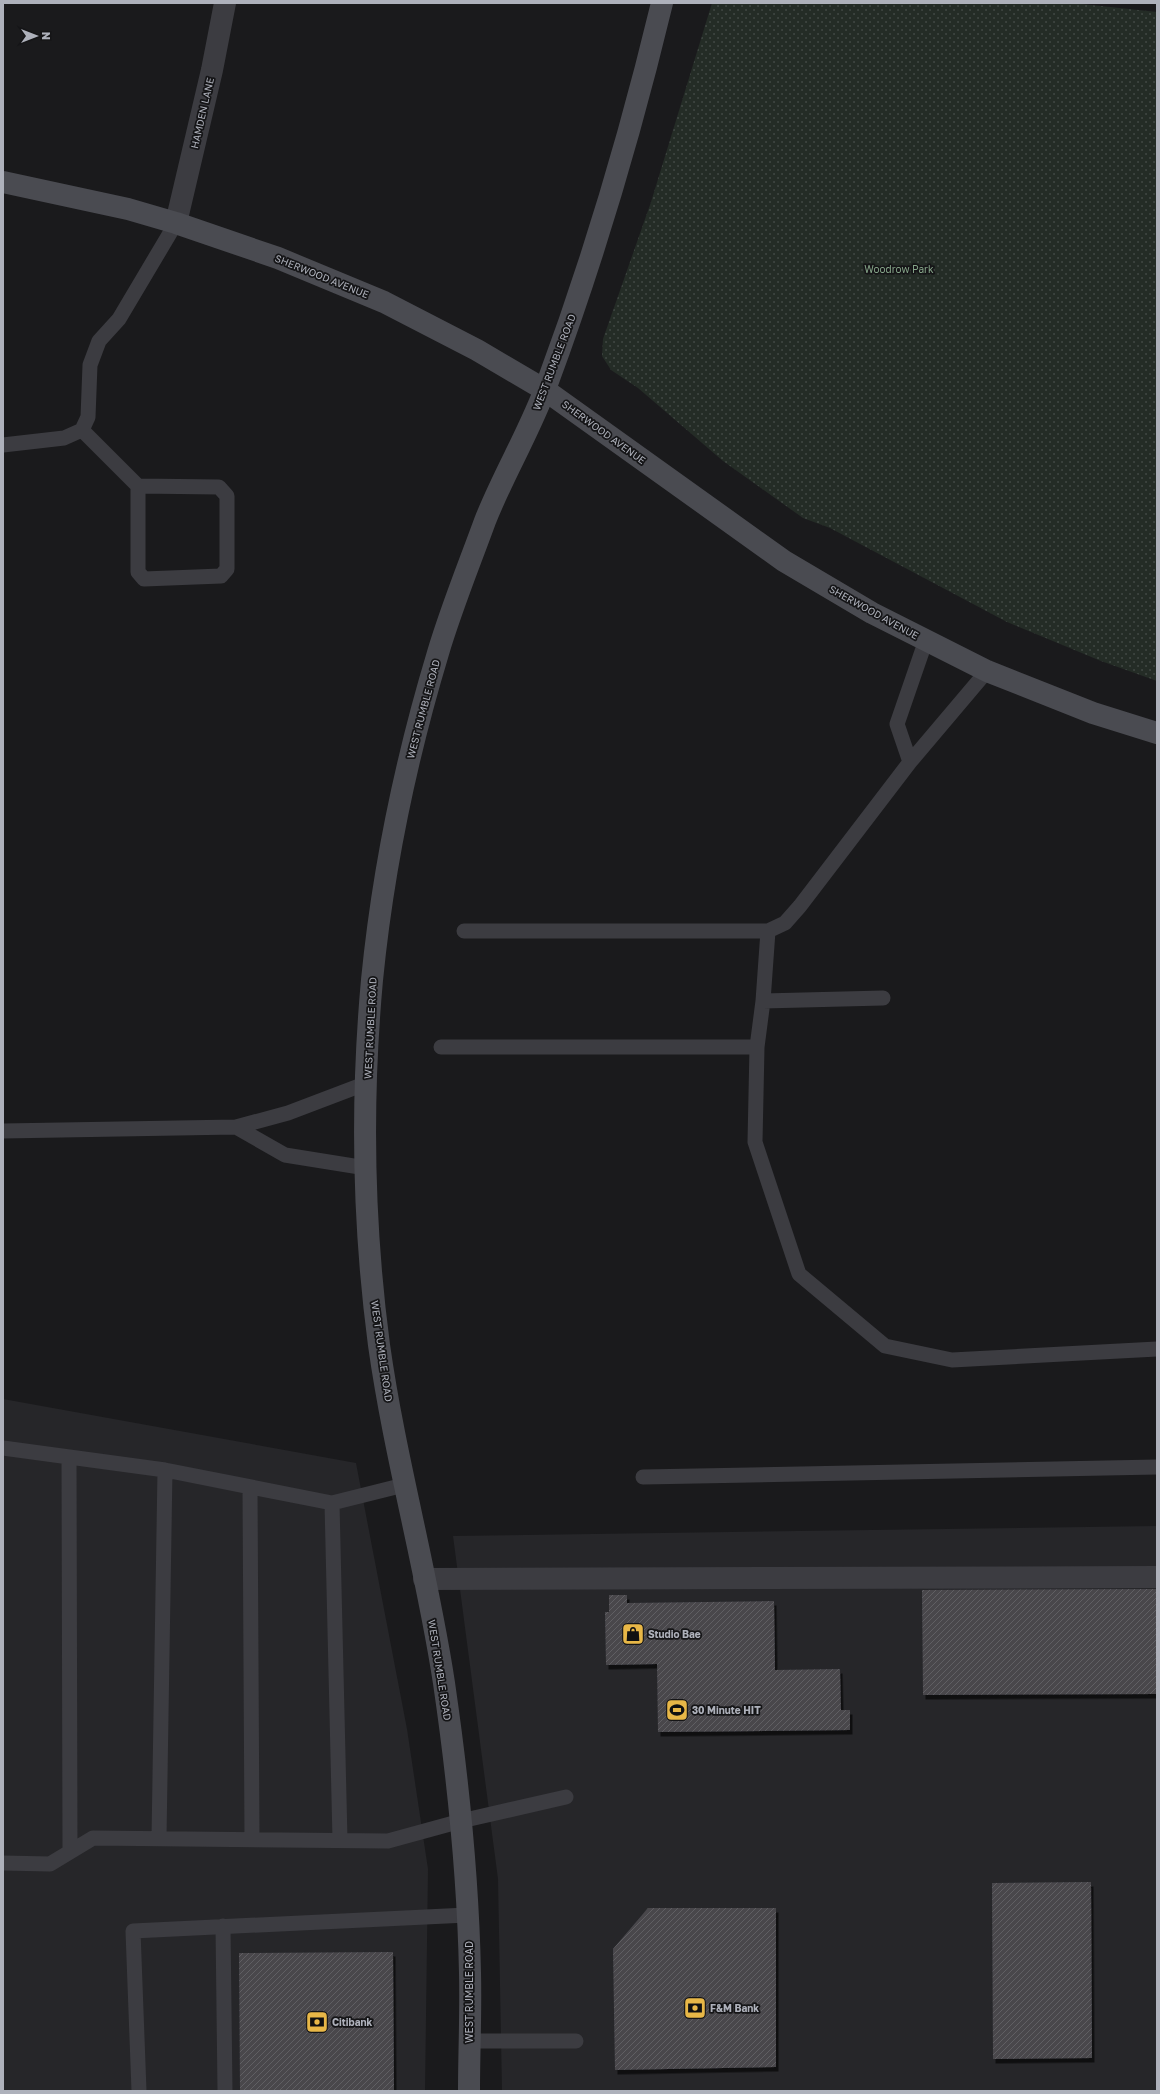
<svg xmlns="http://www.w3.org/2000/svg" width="1160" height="2094" font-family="'Golos Text',sans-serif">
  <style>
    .built { fill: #262629 }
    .grass { fill: url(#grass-dots) }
    .building { fill: url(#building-hatch); filter: url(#shadow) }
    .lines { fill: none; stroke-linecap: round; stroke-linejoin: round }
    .lane { stroke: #3c3c41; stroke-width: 15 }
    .street { stroke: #3c3c41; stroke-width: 22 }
    .secondary { stroke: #4a4b51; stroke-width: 22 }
    .labels { text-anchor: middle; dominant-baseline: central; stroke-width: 3.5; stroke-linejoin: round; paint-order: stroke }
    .street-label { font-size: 10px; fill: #aeb1bb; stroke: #151517 }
    .park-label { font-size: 10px; fill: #86a589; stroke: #151517 }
    .poi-label { font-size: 10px; font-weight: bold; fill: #aeb1bb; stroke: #151517; text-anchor: start }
  </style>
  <defs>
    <pattern id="grass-dots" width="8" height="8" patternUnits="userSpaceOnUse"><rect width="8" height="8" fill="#242c26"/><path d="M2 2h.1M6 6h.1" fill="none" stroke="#414844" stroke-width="1.8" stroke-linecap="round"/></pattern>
    <pattern id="building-hatch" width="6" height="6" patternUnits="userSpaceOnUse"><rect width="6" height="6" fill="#48474c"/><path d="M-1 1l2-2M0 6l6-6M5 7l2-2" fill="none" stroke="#605f64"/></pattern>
    <filter id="shadow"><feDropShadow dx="2.5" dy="4.5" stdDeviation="0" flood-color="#0009"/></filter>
  </defs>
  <rect width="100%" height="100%" fill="#1a1a1c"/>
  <path class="built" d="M3,1399L356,1463L407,1729L428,1869L425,2091H3Z
    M1157,1526V2091H502L498,1879L453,1536Z"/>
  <path class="grass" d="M712,3H1073L1157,12V681L1101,661L1007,622L830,528L803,518L723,461L638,388L611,370L602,356L603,339L651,202Z"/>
  <path class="building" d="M1157,1589V1694L923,1695L922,1590Z
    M609,1595H627V1603L774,1601L775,1670L840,1669L841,1710H850V1730L658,1732L657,1664L606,1665L605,1612H609Z
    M1091,1882L1092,2058L993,2059L992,1883Z
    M648,1908H776V2067L615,2070L613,1949Z
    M393,1952L394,2091H240L239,1953Z"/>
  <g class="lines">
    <path class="lane" d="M82,430L138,486L219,487L227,496V569L221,576L144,579L138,572V486
      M3,445L64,438L82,430L88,417L90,365L99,341L119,319L176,223
      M910,762L897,724L926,640
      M464,931H768L785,923L800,906L910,762L987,671
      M763,1001L768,931
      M441,1047H757L763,1001L883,998
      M757,1047L755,1142L799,1274L885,1346L952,1360L1157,1349
      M236,1127L285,1155L366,1168
      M3,1131L236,1127L288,1113L367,1083
      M3,1448L165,1470L332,1503L404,1485
      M69,1457L70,1852
      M643,1477L1157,1467
      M250,1488L252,1839
      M332,1503L340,1840
      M159,1838L165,1470
      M3,1863L50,1864L93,1838L388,1841L461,1821L566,1797
      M223,1926L225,2091
      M469,2041H576
      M139,2091L133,1931L467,1915"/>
    <path class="street" d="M176,223L212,70L225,3
      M424,1579L1157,1577"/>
    <path class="secondary" d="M3,182L128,209L176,223L278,258L384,302L477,350L545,390L784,561L872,613L987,671L1093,713L1157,733
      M469,2091C469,2052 471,2012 470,1973C468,1876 458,1779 444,1683C427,1570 395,1459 379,1345C363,1224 361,1101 372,980C383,869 406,759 438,653C451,609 469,565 485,521C503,475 530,431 547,384C593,260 631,132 662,3"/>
  </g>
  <defs>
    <g id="shop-square" transform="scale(1.15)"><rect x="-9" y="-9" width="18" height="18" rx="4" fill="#e8b747" stroke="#151517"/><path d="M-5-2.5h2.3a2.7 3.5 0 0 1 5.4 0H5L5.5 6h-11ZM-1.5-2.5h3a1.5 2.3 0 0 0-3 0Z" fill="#111"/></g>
    <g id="stadium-square" transform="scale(1.15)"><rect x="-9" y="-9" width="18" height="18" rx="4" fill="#e8b747" stroke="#151517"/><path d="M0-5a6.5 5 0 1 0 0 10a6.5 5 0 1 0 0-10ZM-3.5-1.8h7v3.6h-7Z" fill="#111"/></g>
    <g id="bank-square" transform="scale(1.15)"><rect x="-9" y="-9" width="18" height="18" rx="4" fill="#e8b747" stroke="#151517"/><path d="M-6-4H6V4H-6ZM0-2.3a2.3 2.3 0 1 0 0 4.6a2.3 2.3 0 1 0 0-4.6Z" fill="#111"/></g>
  </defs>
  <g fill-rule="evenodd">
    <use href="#shop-square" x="633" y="1634"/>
    <use href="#stadium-square" x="677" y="1710"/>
    <use href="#bank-square" x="695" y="2008"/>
    <use href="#bank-square" x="317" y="2022"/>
  </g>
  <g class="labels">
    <g class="street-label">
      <text transform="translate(202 113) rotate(-77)">HAMDEN LANE</text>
      <text transform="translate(322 276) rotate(22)">SHERWOOD AVENUE</text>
      <text transform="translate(554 362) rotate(-69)">WEST RUMBLE ROAD</text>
      <text transform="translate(604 432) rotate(36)">SHERWOOD AVENUE</text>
      <text transform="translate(874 612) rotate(29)">SHERWOOD AVENUE</text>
      <text transform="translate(423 709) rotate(-75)">WEST RUMBLE ROAD</text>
      <text transform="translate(370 1028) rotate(-87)">WEST RUMBLE ROAD</text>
      <text transform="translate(382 1351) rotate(82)">WEST RUMBLE ROAD</text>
      <text transform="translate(440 1670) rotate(81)">WEST RUMBLE ROAD</text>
      <text transform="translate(469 1992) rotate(-90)">WEST RUMBLE ROAD</text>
    </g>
    <g class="park-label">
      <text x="899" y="269">Woodrow Park</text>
    </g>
    <g class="poi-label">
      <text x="648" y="1634">Studio Bae</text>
      <text x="692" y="1710">30 Minute HIT</text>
      <text x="710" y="2008">F&amp;M Bank</text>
      <text x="332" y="2022">Citibank</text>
    </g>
  </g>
  <rect width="1160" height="2094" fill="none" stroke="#aeb1bb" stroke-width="8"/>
  <g transform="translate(36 36) rotate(90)" stroke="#151517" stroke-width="3" paint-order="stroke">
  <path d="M0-3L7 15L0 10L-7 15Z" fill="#aeb1bb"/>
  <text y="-6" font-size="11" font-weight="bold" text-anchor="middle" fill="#aeb1bb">N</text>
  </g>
</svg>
